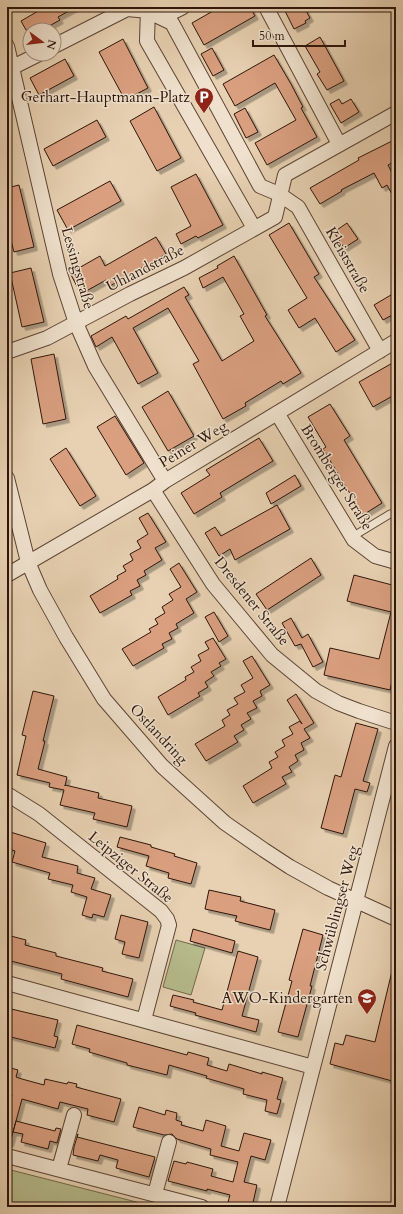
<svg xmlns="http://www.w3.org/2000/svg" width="403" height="1214" font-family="Cardo,serif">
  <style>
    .green { fill: #b6bb8c; stroke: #72684b }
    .building { fill: #d99f7f; stroke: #2d150a; filter: url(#shadow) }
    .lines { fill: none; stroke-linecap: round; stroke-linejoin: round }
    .service-casing { stroke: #5c4434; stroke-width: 9 }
    .minor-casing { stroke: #5c4434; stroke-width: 16 }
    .service { stroke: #efe1cd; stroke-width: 7 }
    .minor { stroke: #efe1cd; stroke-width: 14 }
    .labels { text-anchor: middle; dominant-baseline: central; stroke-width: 3; stroke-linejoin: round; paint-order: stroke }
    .poi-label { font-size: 15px; fill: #2d150a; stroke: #efe1cd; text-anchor: end }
    .street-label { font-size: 15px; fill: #2d150a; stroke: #efe1cd }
  </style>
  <defs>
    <filter id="shadow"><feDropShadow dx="3.5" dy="3.5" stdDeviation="0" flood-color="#0004"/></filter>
  </defs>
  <rect width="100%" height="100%" fill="#e7d1b2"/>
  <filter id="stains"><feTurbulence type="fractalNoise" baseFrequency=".005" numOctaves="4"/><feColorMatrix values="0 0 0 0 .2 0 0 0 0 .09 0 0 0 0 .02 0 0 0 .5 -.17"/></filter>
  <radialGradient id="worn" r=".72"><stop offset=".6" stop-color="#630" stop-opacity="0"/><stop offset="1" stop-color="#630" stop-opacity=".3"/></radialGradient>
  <path class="green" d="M176,940L205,948L191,995L163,987Z
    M7,1169L156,1207H14L7,1205Z"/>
  <path class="building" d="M45,7H76L58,17L60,20L42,30H26L21,21Z
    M220,7H250L255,16L204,45L192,23Z
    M283,7H304L310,18L305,21L306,23L294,29Z
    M320,37L344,81L327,90L317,74L320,72L305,46Z
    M123,39L148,88L125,100L99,52Z
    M212,48L224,70L213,76L201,54Z
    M274,55L291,84L303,107L301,108L317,137L267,165L255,143L296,120L275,83L235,106L223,84Z
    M65,59L74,76L39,95L30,78Z
    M339,99L342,104L351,99L359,112L341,123L330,104Z
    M154,107L181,158L157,171L130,121Z
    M245,108L258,132L246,138L234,114Z
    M97,120L106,137L53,166L44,149Z
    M396,139V161L388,165L396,181V202L387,185L382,188L374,173L341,190L342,191L320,204L310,188L359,160L358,158Z
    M196,174L223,225L198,238L196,236L181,244L176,234L191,226L171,187Z
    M110,181L121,201L68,230L57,210Z
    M19,185L34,247L14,252L7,225V188Z
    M289,223L319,274L314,277L355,340L336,352L315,318L299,328L288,310L307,298L269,235Z
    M347,223L358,239L344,248L334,232Z
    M156,237L166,254L110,286L106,280L81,294L70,273L100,256L105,266Z
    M234,256L267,315L265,316L301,373L283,384L281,381L245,403L246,406L223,419L193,364L199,361L168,308L133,328L158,373L138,384L112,337L96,347L91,336L126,316L128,319L184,287L189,295L185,297L222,361L254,341L240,316L244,314L223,277L203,288L199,278L218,268L217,266Z
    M31,268L44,322L22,327L10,273Z
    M396,292V313L383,320L374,305Z
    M54,354L66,419L43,424L31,359Z
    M396,361V394L373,407L359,382Z
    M168,391L194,436L168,451L142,407Z
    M330,404L350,436L344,440L382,503L363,515L323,449L326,447L308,417Z
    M115,416L144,463L126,475L97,427Z
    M259,438L273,461L220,493L222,497L194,514L181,493L210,475L206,470Z
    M66,448L96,496L80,506L50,459Z
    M295,475L301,486L271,504L266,493Z
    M277,505L290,529L235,560L230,549L219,556L205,533L215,527L221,536Z
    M148,513L166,542L155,548L162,560L144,571L146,575L137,580L140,586L130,591L132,595L100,613L90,596L118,579L117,576L126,571L123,566L133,560L130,554L141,548L137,541L148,534L139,518Z
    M311,558L321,575L267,610L256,594Z
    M179,563L197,592L186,599L194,613L176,624L178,628L169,633L172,639L162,644L164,648L133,666L122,649L151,632L149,629L158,624L155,619L165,613L162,607L173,600L169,594L181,587L170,569Z
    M354,575L396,586V654L394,662L396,663L390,690L324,675L330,648L379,659L391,612L347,601Z
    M214,612L228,636L219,642L205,617Z
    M291,618L302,638L308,634L323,662L313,667L301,644L295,646L282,623Z
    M213,638L226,659L219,663L221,666L211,672L214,676L205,682L208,687L198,693L200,696L168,715L158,697L186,680L185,677L194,672L191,667L201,661L198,655L209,649L205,642Z
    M252,656L270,685L260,691L262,696L253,701L257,708L247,713L251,719L241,725L244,730L234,736L238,742L206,761L195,744L225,726L222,720L230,715L227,710L238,704L234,698L245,692L241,685L253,678L243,661Z
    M33,691L54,696L43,741H45L38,769L67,777L65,786V785L99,793L98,798L132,806L127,827L93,819L95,813L60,805L64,790L49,787L50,783L17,775L26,736L22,735Z
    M296,694L314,723L304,729L310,738L301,743L304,750L295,755L298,761L289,767L292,772L282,777L286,784L253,803L243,786L272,768L269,762L278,757L275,752L285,746L282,740L293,734L289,727L300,721L302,724L287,700Z
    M356,723L378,729L363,781L370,783L367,792L355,789L343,834L321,828L335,775L341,777Z
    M7,831L46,843L42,857L78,866L77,873L95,878L91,889L111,895L104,917L93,914L92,918L82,915L87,897L71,892L73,885L48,879L50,873L12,862L15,851L7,848Z
    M120,837L151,845V847L175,854L174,856L197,863L191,884L168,878L169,873L146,866L149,856L117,847Z
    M209,890L241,897L240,901L275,910L270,930L235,921L237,916L205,909Z
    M121,915L148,922L139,958L122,954L125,942L115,939Z
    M193,929L235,941L232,953L190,941Z
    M303,929L323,935L310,986H312L298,1037L278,1032L292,981L289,980Z
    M7,935L26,940L25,945L56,953V956L103,968L102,971L133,979L128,997L61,979L62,974L7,960Z
    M238,951L258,957L242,1016L259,1020L256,1032L195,1015L196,1013L170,1006L173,995L194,1000L193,1002L222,1010Z
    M392,971L396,972V1082L330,1064L335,1043L343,1045L346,1035L375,1042Z
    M7,1008L58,1020L54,1036L58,1037L55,1048L7,1036Z
    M77,1025L187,1055L188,1052L209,1058L207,1065L227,1071L229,1064L262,1074V1072L283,1078L277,1099L281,1100L277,1114L265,1111L267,1100L243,1094L244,1089L206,1078L207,1076L169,1065L167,1075L127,1065V1063L89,1052L90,1049L72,1044Z
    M7,1067L18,1070L16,1077L22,1079L44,1085L45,1079L67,1084L68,1082L77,1084L76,1087L121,1099L114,1122L87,1115L88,1109L60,1102L58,1109L22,1099L10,1143H7V1114L12,1095H11L10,1098L7,1097Z
    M139,1107L165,1115L166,1110L177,1113L176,1120L182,1122L181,1125L203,1131L206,1120L226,1126L221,1146L239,1151L244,1133L271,1140L265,1160L251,1156L244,1182L257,1185L252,1207L228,1202L230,1195L207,1189V1191L168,1181L174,1161L186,1164L187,1162L213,1169L211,1176L233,1182L238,1162L210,1155L211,1149L177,1139L172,1134L164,1135L133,1127Z
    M16,1121L55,1131L56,1128L61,1129L57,1143L50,1141L48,1149L21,1142L23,1134L13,1132Z
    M78,1134L77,1137L155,1157L149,1177L116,1168L118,1160L100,1155L98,1161L73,1155L74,1147Z"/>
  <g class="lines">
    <g class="service-casing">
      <path id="service" d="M352,537L390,514"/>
    </g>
    <g class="minor-casing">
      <path id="minor" d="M148,7L147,41L254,228
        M266,7L339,144
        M149,12L172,23L260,186L279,194L298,207L380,351
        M7,46L60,274L76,323L95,366L165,481
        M54,46L127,9L171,13L183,7
        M7,70L39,54
        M7,352L47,338L130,294L184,268L275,217L285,175L396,113
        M277,413L354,540L375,556L396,562
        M7,478L28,562L40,590L66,637L104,699L162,766L225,823L264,850L290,867L328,888L396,919
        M153,490L213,584L272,655L316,691L338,703L359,711L396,723
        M7,575L153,490L165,481L396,341
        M7,794L39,814L161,911L167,919L169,925L144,1020
        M7,983L313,1067
        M7,1156L202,1207
        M59,1169L74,1115
        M155,1194L169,1142
        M277,1207L396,746"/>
    </g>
    <use href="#service" class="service"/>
    <use href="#minor" class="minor"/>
  </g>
  <defs>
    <g id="parking-pin" transform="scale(1)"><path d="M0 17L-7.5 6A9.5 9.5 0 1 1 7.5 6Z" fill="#8f2418" stroke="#efe1cd"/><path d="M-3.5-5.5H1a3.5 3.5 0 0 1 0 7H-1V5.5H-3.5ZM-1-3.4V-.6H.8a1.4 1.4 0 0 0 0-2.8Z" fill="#fff"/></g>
    <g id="school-pin" transform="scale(1)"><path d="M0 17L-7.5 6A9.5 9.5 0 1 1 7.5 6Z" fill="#8f2418" stroke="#efe1cd"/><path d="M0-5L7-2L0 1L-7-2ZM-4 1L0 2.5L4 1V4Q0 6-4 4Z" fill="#fff"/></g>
  </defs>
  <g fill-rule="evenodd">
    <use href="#parking-pin" x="204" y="97"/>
    <use href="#school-pin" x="367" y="998"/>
  </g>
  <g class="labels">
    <g class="poi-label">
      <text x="190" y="97">Gerhart-Hauptmann-Platz</text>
      <text x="353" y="998">AWO-Kindergarten</text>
    </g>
    <g class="street-label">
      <text transform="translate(348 260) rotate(60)">Kleiststraße</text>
      <text transform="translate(78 268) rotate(74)">Lessingstraße</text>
      <text transform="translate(145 268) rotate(-27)">Uhlandstraße</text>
      <text transform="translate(193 444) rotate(-31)">Peiner Weg</text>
      <text transform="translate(337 477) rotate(58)">Bromberger Straße</text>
      <text transform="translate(252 601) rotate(51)">Dresdener Straße</text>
      <text transform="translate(159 734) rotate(47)">Ostlandring</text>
      <text transform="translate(131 867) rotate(39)">Leipziger Straße</text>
      <text transform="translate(337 908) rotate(-75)">Schwüblingser Weg</text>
    </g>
  </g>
  <rect width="403" height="1214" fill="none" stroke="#e7d1b2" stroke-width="24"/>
  <rect x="8" y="8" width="387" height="1198" fill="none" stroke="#2d150a" stroke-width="2"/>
  <rect x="12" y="12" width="379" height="1190" fill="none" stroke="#2d150a"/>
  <g transform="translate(42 42) rotate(105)"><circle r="19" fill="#efe1cd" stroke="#a18f7f"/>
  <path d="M0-3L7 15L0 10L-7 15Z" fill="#8f2418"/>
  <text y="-6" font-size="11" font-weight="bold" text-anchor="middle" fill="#2d150a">N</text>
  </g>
  <path d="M253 40v6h92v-6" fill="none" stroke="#2d150a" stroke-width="2"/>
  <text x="259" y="40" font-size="12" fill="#2d150a" stroke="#efe1cd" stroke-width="3" paint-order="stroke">50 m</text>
  <rect width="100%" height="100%" filter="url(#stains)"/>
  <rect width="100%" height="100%" fill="url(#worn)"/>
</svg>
